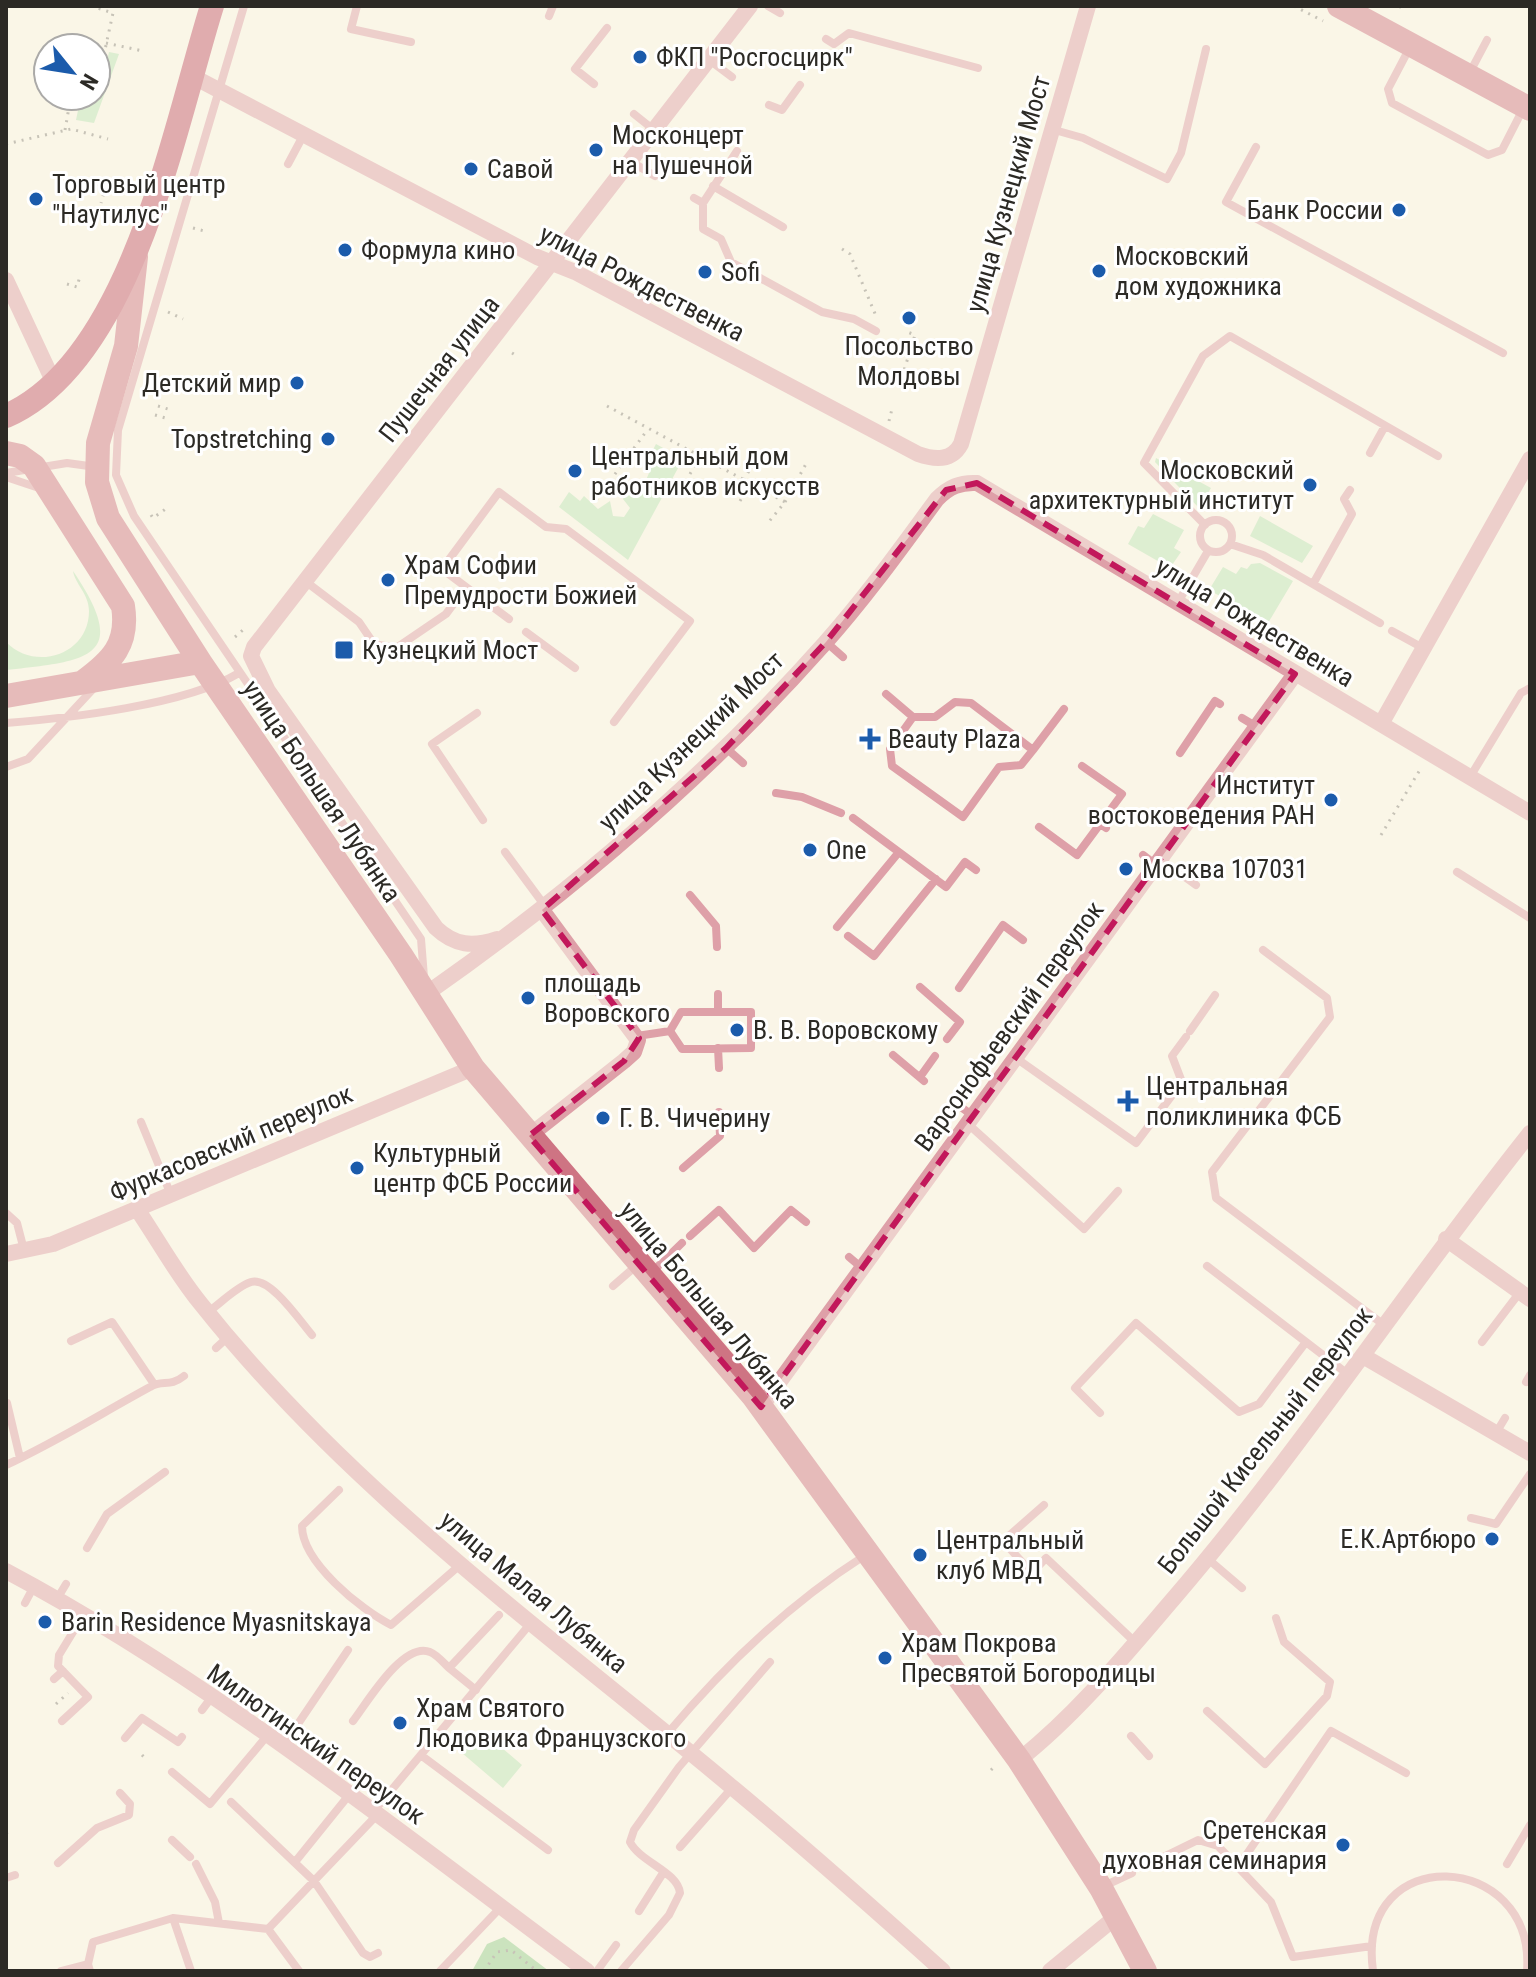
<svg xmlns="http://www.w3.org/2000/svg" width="1536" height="1977" font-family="'Roboto Condensed',sans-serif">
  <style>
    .green { fill: #bbe4b6 }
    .forest { fill: #93cd8c }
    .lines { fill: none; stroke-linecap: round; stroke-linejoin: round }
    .path { stroke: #8a867d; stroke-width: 3; stroke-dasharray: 2 6; stroke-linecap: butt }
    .lane { stroke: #dea0a8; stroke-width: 8 }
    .street { stroke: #dea0a8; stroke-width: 16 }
    .secondary { stroke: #ce7483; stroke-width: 24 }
    .primary { stroke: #c05269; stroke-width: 24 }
    .marked { fill: none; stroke: #c2185b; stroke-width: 6; stroke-dasharray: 16 10; stroke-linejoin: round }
    .poi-dot { fill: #1b5bab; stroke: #fff; stroke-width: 3 }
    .labels { text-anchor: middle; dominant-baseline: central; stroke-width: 6; stroke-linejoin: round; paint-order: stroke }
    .poi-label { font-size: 26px; fill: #2c2a25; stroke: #fff; text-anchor: start }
    .street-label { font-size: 26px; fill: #2c2a25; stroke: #fff }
  </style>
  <rect width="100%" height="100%" fill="#faf5e7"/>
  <path class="green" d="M109,52L119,54L94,123L76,120L81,96H96V76L105,70Z
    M656,444L683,459L628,560L559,507L569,492L580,501L584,496L598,509L610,501L613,516L624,517L630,508L623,499L633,485L646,480L649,473L647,461Z
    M1156,458L1211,488L1199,508L1155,462Z
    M1153,514L1184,530L1174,548L1181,552L1170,568L1128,544L1138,526L1144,528Z
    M1260,516L1313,546L1302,563L1250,536Z
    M1260,563L1293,581L1268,623L1209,590L1223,567L1236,574L1241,567L1247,569L1251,564Z
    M73,571C133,659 86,661 6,670V642C35,672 89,655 89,611C89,594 75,584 73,571Z
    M481,1730L522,1765L503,1788L462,1753Z"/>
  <path class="forest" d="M504,1937L549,1971H472L487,1944Z"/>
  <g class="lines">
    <path class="path" d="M91,6L113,13L101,68L96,71
      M1294,6L1323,21
      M1399,8L1400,6
      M106,43L143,51
      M65,130L71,96
      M6,144L71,129L108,139
      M206,185L221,186
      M95,186L105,189L101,203
      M193,228L208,232
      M842,249L850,254L876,316
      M67,284L77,287L80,276
      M168,312L183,319
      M901,343L911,347
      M512,353L517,356
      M902,377L915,335L905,331
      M158,406L171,410
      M607,406L785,502L767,524
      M155,415L169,419
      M889,421L892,409
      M717,466L725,450
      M690,474L700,456
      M744,480L752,465
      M596,500L648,429
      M740,501L750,484
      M785,502L807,462
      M151,515L153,518L167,508
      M235,637L243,630
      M1381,835L1421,768
      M755,1369L763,1361L768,1369
      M56,1704L68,1693
      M142,1755L146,1759
      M991,1770L995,1766
      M6,1833L8,1832
      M484,1971L497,1952L511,1950L537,1971"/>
    <path class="lane" d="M244,6L118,430L116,475L134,516L421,939L424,977
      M357,6L351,29L411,42
      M768,6L780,13
      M549,16L553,6
      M826,39L834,44L849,33L978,68
      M1409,49L1388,89L1392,103L1488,155L1502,150L1523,109
      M708,59L732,77
      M1469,74L1487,40
      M594,84L575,69L607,28
      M769,105L782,110L800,85
      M634,114L654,130
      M1051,129L1083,138L1167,179L1181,153L1206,49
      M1256,147L1226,202L1503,353
      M630,161L655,176
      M288,164L304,134
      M713,186L783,227
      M694,198L703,203L737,151
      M703,203V229L721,239L731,262L822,312L854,319L876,331
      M1370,453L1385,426
      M6,473L67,463L96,467
      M6,477L39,488
      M1200 536a16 16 0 1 1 32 0a16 16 0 1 1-32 0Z
      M1205,525L1144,463L1203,356L1230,336L1438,456
      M1230,544L1263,555L1380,623
      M305,581L359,622L374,644L396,648L446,614L466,587L442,569L499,492L546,527L566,529L690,621L614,722
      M1313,584L1352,514L1344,499L1350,490
      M466,587L509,619
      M1177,604L1208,551
      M1392,631L1423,648
      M526,632L575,668
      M826,642L843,657
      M886,694L913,717H935L955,702L971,703L1033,750L1064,709
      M477,713L432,744L483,820
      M913,717L890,749L892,766L963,817L999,767L1021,765L1033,750
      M1242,718L1257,727
      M6,723C70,718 185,705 239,673
      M726,748L743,763
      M1180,753L1215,701L1220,704
      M1082,766L1122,794L1100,824L1106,828
      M6,767L28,759L93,689
      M1470,777L1521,693L1530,688
      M776,793L802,797L841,813
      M853,818L946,887L965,862L976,870
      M1039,827L1077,855L1100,824
      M505,852L545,906
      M1143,855L1156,865
      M1160,859L1196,885
      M1457,872L1530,918
      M690,895L716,926L717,947
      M837,927L899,852
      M848,936L874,956L936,879
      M1263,950L1327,998L1330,1017L1212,1172L1216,1198L1384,1325
      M920,987L960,1022L947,1039
      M959,988L1003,925L1023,940
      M718,994V1012
      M681,1012H751V1048L682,1049L670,1031Z
      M1190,1031L1215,995
      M637,1036L670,1031
      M718,1048L719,1068
      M893,1055L924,1081
      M1016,1058L1136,1143L1182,1082L1172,1056L1186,1037
      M920,1077L935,1056
      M961,1107L973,1116
      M141,1122L171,1195
      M968,1124L1084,1229L1118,1191
      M683,1168L720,1136L719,1112
      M6,1213L17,1223L24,1250
      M690,1236L719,1210L754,1248L791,1210L806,1222
      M849,1257L862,1268
      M1207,1266L1349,1375
      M651,1273L682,1243
      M613,1286L636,1266
      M208,1312C221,1303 236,1287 251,1282C270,1276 300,1321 312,1335
      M71,1341L112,1322L154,1384
      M1482,1342L1520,1292
      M216,1348L228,1337
      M1526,1382L1530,1375
      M7,1403L20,1458
      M1100,1413L1075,1388L1136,1323L1239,1412L1259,1404L1306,1342
      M1496,1433L1505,1418
      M6,1465C56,1442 102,1413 150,1387C163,1379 169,1388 184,1376
      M339,1490L302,1526C302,1562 360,1609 391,1625L460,1565
      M1044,1505L1003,1541L1032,1573L1046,1558L1136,1643
      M1471,1518L1496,1524L1530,1474
      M87,1548L107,1514L165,1472
      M1208,1559L1242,1588
      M57,1599L66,1584
      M25,1603L34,1586
      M54,1679L63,1671
      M476,1690L449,1668L499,1615
      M202,1710L211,1698
      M1207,1711L1265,1764L1327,1696L1330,1682L1284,1642L1276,1618
      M62,1721L88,1697L58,1666L59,1655L84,1614
      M353,1721C367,1703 403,1641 430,1652C436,1654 444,1663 449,1668
      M667,1734C725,1665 789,1604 864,1556
      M1131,1736L1149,1756
      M125,1738L142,1718L178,1742L182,1737
      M283,1746L348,1650
      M422,1756L548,1850
      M172,1772L210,1804L267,1736
      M231,1802L314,1881L363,1953L370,1957L378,1953
      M374,1811L530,1624
      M172,1840L190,1857
      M680,1847L732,1788
      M1155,1861L1198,1840L1218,1846L1271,1902L1293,1957L1372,1946
      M295,1862L349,1795
      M58,1863L97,1828L129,1815L130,1804L120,1793
      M196,1864L215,1902L219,1923
      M1507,1864L1530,1825
      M1238,1867L1331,1731L1406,1773
      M6,1878L15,1875
      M1104,1886L1132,1873
      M639,1911L663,1873
      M173,1918L191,1971
      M88,1964L93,1942L173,1918L268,1929
      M61,1971L88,1964L90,1971
      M299,1971L268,1929L377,1815
      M440,1971L501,1907
      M597,1971L616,1945
      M621,1971L669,1915L680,1893C678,1872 640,1862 630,1842L634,1830L679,1767L770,1662
      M1373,1971C1355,1840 1536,1850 1527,1971"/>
    <path class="street" d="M190,75L537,257L575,272L918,454C935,460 952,461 961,444L1088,6
      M6,280L55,385
      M1381,724L1530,459
      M497,939C473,947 455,946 436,928L268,691L251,656L254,647L750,6
      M426,994C572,892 706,777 825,643C866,597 901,548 937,499C949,487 960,482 977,483L1530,813
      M529,1136L624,1061L634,1052L638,1040L542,910
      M137,1209C158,1240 177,1275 201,1304C351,1493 550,1635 733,1788C804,1847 874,1909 943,1971
      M1446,1239L1530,1299
      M6,1254L53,1244L473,1068
      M1363,1356L1530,1453
      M761,1407L1295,674
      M6,1571C213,1681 399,1832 587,1971
      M1019,1760C1077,1714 1126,1654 1174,1598C1301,1450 1408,1286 1530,1133
      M1050,1971L1117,1916"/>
    <path class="secondary" d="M1339,6L1530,109
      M136,257L126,346L98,443L97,482L108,518L200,662L401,955L473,1068L753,1396L1019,1760L1101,1888L1145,1971
      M6,453L20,456L34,466L123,606C129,644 112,661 83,682
      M6,696L200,662"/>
    <path class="primary" d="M6,416C132,361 174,127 212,6"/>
  </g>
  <path d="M0 0H1536V1977H0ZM977,483L1295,674L761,1407L529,1136L624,1061L639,1038L542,910L726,748L826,642L946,490Z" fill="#faf5e7" fill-opacity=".55" fill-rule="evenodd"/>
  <path class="marked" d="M977,483L1295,674L761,1407L529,1136L624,1061L639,1038L542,910L726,748L826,642L946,490Z"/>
  <g class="poi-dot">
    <circle cx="640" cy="57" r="8"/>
    <circle cx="596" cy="150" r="8"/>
    <circle cx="471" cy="169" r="8"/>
    <circle cx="36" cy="199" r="8"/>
    <circle cx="1399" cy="210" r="8"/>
    <circle cx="345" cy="250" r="8"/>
    <circle cx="1099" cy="271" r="8"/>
    <circle cx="705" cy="272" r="8"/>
    <circle cx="909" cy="318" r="8"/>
    <circle cx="297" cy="383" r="8"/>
    <circle cx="328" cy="439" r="8"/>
    <circle cx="575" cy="471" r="8"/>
    <circle cx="1310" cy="485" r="8"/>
    <circle cx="388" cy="580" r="8"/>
    <rect x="334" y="640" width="20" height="20" rx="4"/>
    <path d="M866 727h8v8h8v8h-8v8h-8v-8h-8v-8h8z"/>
    <circle cx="1331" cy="800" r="8"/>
    <circle cx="810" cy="850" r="8"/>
    <circle cx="1126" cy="869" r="8"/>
    <circle cx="528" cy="998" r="8"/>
    <circle cx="737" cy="1030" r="8"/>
    <path d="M1124 1089h8v8h8v8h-8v8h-8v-8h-8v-8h8z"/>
    <circle cx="603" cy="1118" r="8"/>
    <circle cx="357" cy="1168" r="8"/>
    <circle cx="1492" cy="1539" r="8"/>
    <circle cx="920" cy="1555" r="8"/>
    <circle cx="45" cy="1622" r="8"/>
    <circle cx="885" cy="1658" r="8"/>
    <circle cx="400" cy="1723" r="8"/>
    <circle cx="1343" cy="1845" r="8"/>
  </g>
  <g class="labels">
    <g class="poi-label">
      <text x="656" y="57">ФКП "Росгосцирк"</text>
      <text x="612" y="135">Москонцерт<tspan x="612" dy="30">на Пушечной</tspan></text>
      <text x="487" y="169">Савой</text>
      <text x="52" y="184">Торговый центр<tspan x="52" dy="30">"Наутилус"</tspan></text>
      <text x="1383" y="210" text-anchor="end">Банк России</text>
      <text x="361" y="250">Формула кино</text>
      <text x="1115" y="256">Московский<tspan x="1115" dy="30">дом художника</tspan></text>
      <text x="721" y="272">Sofi</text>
      <text x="909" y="346" text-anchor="middle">Посольство<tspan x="909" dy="30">Молдовы</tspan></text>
      <text x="281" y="383" text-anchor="end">Детский мир</text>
      <text x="312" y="439" text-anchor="end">Topstretching</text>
      <text x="591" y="456">Центральный дом<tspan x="591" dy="30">работников искусств</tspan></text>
      <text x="1294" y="470" text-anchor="end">Московский<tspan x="1294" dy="30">архитектурный институт</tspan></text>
      <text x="404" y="565">Храм Софии<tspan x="404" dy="30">Премудрости Божией</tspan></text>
      <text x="362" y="650">Кузнецкий Мост</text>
      <text x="888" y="739">Beauty Plaza</text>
      <text x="1315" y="785" text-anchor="end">Институт<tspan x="1315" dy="30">востоковедения РАН</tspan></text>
      <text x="826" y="850">One</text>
      <text x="1142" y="869">Москва 107031</text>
      <text x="544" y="983">площадь<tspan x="544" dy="30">Воровского</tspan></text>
      <text x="753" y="1030">В. В. Воровскому</text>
      <text x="1146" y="1086">Центральная<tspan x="1146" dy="30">поликлиника ФСБ</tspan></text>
      <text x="619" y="1118">Г. В. Чичерину</text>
      <text x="373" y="1153">Культурный<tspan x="373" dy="30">центр ФСБ России</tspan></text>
      <text x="1476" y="1539" text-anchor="end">Е.К.Артбюро</text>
      <text x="936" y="1540">Центральный<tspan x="936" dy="30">клуб МВД</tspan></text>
      <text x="61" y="1622">Barin Residence Myasnitskaya</text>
      <text x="901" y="1643">Храм Покрова<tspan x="901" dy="30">Пресвятой Богородицы</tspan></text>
      <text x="416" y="1708">Храм Святого<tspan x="416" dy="30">Людовика Французского</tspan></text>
      <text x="1327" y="1830" text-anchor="end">Сретенская<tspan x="1327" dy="30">духовная семинария</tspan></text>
    </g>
    <g class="street-label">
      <text transform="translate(1008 194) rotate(-74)">улица Кузнецкий Мост</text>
      <text transform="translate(642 283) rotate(27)">улица Рождественка</text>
      <text transform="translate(439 369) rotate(-52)">Пушечная улица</text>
      <text transform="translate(1255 622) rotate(31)">улица Рождественка</text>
      <text transform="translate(691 741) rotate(-44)">улица Кузнецкий Мост</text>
      <text transform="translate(322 791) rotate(56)">улица Большая Лубянка</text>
      <text transform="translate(1009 1026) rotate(-54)">Варсонофьевский переулок</text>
      <text transform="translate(231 1143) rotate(-23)">Фуркасовский переулок</text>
      <text transform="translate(709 1305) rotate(50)">улица Большая Лубянка</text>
      <text transform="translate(1265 1440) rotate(-52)">Большой Кисельный переулок</text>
      <text transform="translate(534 1592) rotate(40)">улица Малая Лубянка</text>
      <text transform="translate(316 1744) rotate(35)">Милютинский переулок</text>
    </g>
  </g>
  <rect width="1536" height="1977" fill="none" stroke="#2c2a25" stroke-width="16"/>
  <g transform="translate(72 72) rotate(120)"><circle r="38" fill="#ffffff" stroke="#abaaa8" stroke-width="2"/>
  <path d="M0-6L14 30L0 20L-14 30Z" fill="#1b5bab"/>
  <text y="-12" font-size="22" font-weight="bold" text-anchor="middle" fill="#2c2a25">N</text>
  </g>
</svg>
